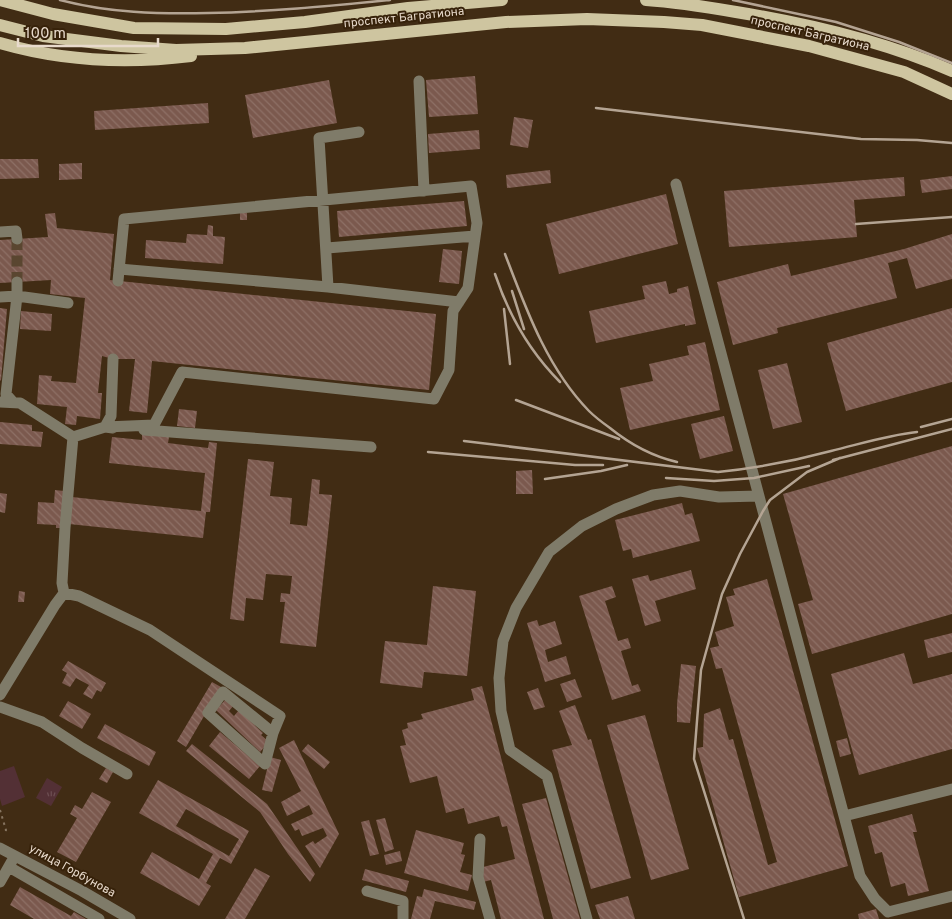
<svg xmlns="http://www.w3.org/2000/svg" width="952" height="919" font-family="Overpass,sans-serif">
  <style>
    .park { fill: url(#park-tufts) }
    .pitch { fill: #533035 }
    .building { fill: url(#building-back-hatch); fill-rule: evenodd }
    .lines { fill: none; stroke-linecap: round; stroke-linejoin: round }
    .minor-tunnel { stroke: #5a4630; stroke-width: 11; stroke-dasharray: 11 5.5; stroke-linecap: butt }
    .path { stroke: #867460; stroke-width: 2; stroke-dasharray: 2.5 4; stroke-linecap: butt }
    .minor { stroke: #7f7b69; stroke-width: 11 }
    .major { stroke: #cec5a0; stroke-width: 12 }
    .rail { stroke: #b4a493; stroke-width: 2.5 }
    .labels { text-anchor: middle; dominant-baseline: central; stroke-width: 4; stroke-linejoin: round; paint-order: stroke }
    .street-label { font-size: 12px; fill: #e8dacc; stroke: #37220a }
  </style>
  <defs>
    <pattern id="park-tufts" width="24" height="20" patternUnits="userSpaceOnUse" patternTransform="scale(1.25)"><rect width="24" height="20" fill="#533035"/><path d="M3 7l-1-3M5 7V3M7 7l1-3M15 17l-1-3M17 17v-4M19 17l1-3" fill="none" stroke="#6c4d51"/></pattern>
    <pattern id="building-back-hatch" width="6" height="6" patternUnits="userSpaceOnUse" patternTransform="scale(1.25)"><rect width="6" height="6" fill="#7b594e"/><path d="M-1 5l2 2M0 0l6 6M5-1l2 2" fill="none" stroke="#8e7066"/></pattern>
  </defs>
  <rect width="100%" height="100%" fill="#412c14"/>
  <path class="park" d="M47,778L62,787L51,806L36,798Z"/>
  <path class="pitch" d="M14,766L25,797L2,806L0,799V771Z"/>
  <path class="building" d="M475,76L478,114L429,117L426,80Z
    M329,80L337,123L253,138L245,95Z
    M208,103L209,123L95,130L94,111Z
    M514,117L533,120L528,148L510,145Z
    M479,130L480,149L429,153L428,134Z
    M0,159H38L39,178L0,179Z
    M82,163V179L59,180V164Z
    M550,170L551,183L507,188L506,175Z
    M952,176V189L922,193L920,180Z
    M904,177L905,196L854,200L857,237L729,247L724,191Z
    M666,194L678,244L559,274L546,224Z
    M464,201L467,226L339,237L337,211Z
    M240,212L247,213V220H240Z
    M55,213L57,228L114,234L110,280L436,314L429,390L152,361L147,413L129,411L135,359H113L102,356L98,393H102L100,419L77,416L76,425L65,424L67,407L37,404L39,375L52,376L51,381L76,383L85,298L50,294L51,280L0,283V240L48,237L45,214Z
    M208,225L213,226V236L225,237L223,264L145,258L146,240L186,243L187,234L207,235Z
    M952,234V279L916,289L907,258L888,263L897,298L777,328L778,333L733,345L717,282L788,264L791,276L904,249Z
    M443,249L462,251L459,284L439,282Z
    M666,281L669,294L677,292V289L688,286L696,324L685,326V324L596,343L589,311L645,299L642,286Z
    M0,308L7,309L1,381L0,380Z
    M952,308V382L846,411L827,343Z
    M21,311L52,314L51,331L20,329Z
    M705,342L720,410L630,430L620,388L653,381L649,364L689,355L687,346Z
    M787,363L802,422L773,429L758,370Z
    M179,409L197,411L195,428L177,426Z
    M724,416L733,451L700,459L691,424Z
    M0,422L32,425V431L43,432L41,447L0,444Z
    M142,434L169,437L168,443L208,448L209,442L217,443L210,512H206L203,538L69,524L72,497L201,511L205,473L109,463L112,437L142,440Z
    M952,446V614L812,654L798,604L813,600L783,494Z
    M248,459L274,462L270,496L292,498L290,524L307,526L312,479L320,480L319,494L332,495L316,647L280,643L285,602H280L281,593L290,594L292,576L266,574L263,600L246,598L244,621L230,619Z
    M532,470L533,494H516V471Z
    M55,490L64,491L61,528H56V525L37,524L38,502L54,503Z
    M0,493L7,494L5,513L0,512Z
    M682,503L685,515L692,513L700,541L633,558L631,549L623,551L615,520Z
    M691,570L696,589L655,601L661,621L645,626L632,579L648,575L650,581Z
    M767,579L848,866L739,897L697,748L703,747L704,714L720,708L729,740L733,739L768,865L777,862L722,668L716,669L710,648L719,646L715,632L734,626L726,597L735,595L733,589Z
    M433,586L476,591L467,676L424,672L422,688L380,683L385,641L427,645Z
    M612,586L616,597L605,601L618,641L628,638L631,648L621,651L632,686L638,684L641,691L612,700L579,596Z
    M19,591L25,592L24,602H18Z
    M537,620L539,626L555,621L562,644L545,650L548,662L566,656L571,674L545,682L527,623Z
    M952,633V652L928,658L924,640Z
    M904,653L913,684L952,674V749L859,775L831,674Z
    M68,661L106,683L101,692L97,690L92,699L83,694L89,685L76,678L70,687L62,683L67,673L62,670Z
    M681,664L696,666L690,723L677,722V704Z
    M575,679L582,697L567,702L560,684Z
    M212,682L221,687L186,747L177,741Z
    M482,686L544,919H501L491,880L483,882L479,868L515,859L507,826L502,827L499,816L468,824L464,808L446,813L437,776L410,783L400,746L406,745L402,730L408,728L407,723L423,719L421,714L474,700L471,689Z
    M538,688L545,707L534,710L527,692Z
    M227,698L234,705L229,711L234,716L239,710L263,733L261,735L269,742L260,752L216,710Z
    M68,701L91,714L82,729L59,716Z
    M575,705L588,740L591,739L631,878L591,889L552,750L572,745L559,711Z
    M645,715L689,869L651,880L607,725Z
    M105,724L156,752L149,766L97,738Z
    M220,732L260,766L249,779L209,746Z
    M847,738L851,754L840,757L836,741Z
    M294,740L339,834L320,868L305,846L313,841L315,844L327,836L323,828L302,836L299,829L295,831L291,824L313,814L309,805L287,816L281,802L301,791L279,748Z
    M192,744L267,804L315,874L310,882L288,854L260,812L186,751Z
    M308,744L330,762L324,769L302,751Z
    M270,757L281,760L272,792L262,790Z
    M106,768L113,772L107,783L99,779Z
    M158,780L249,831L231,864L220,858L206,883L211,886L199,906L140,873L152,852L199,879L213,854L139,813ZM186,809L239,839L229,856L176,826Z
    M92,792L111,802L76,862L57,852L77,818L70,814L75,805L82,809Z
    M546,798L580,919H553L522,804Z
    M912,814L917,832H913L929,891L908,896L905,883L891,887L882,852L875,854L868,826Z
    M385,818L394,849L385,852L376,820Z
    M369,820L379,854L370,856L361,822Z
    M416,830L464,843L461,854L465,855L460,872L472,875L468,891L404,873Z
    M400,851L402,861L386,865L384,855Z
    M255,868L270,876L245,919H225Z
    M365,869L409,881L406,892L362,880Z
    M20,887L71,916L74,912L86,919H34L10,905Z
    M424,889L476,902L474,910L435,901L430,919H411L417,896L422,897Z
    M628,896L635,919H600L595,905Z
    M876,909L879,919H859L858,914Z"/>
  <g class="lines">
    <path class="minor-tunnel" d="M17,239V282"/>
    <path class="path" d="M0,810L6,830L5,835"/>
    <path class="minor" d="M419,81L424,191
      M676,184L860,876L875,899L888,912L952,896
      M0,232L16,231L17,239
      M327,248L475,236
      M119,269L328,287L459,302
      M17,282V296L68,303
      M328,287L319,138L359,132
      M0,297L17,296L6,394L13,402
      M0,402L20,403L73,437
      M105,427L154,425L182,372L434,399L449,370L453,311L468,288L477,223L471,186L124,219L118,281
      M105,427L111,416L113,359
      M144,430L371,447
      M64,593L62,583L65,528L73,437L105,427L113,428
      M0,695L55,605L64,593L79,596L150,630L280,716L273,733L265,764L208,713L223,692L273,733
      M0,707L42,722L82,748L127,774
      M844,816L952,789
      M480,839L478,877L490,919
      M0,848L82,891L130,919
      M9,867L99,919
      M0,882L12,861
      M367,891L403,901V919
      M587,919L547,776L510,750L501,711L499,678L503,641L516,608L549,552L582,526L616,509L653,495L680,491L719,497L759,496"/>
    <path class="major" d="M0,0L53,14L134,28L226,29L305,22L408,8L502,0
      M646,0C676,2 707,7 736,12C810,24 883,41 952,71
      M0,25L43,36L121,46L176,50L245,48L506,22L587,19L664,22L702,25L809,46L904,72L952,94
      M0,43C62,61 127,64 191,56"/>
    <path class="rail" d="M60,0C109,13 158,14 208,13C269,12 329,6 390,0
      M733,0L836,22L899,42L952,63
      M596,108L861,139L917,140L952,143
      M856,224L952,217
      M505,254C526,309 547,368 589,411C595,417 603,423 610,428C631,445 651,456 677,462
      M495,274C509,316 529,351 560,382
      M512,291L524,329
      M504,309L510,364
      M516,400L619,439
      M921,427L952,419
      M464,441L718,472C757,468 794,461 831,451C860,444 888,435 917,432
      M428,452L575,465H603
      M833,460L952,429
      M666,478L714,481L754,478L809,466
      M545,479L601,471L627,465
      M744,919L694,759L701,670L722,594L740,554L763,511L770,500L807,472L840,458"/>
  </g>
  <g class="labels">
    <g class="street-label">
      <text transform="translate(404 18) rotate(-6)">проспект Багратиона</text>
      <text transform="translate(810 34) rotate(13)">проспект Багратиона</text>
      <text transform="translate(72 871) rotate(29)">улица Горбунова</text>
    </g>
  </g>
  <path d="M18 38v8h140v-8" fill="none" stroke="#e8dacc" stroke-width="2.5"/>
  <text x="25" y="38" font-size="15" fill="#e8dacc" stroke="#37220a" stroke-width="4" paint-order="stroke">100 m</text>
</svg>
